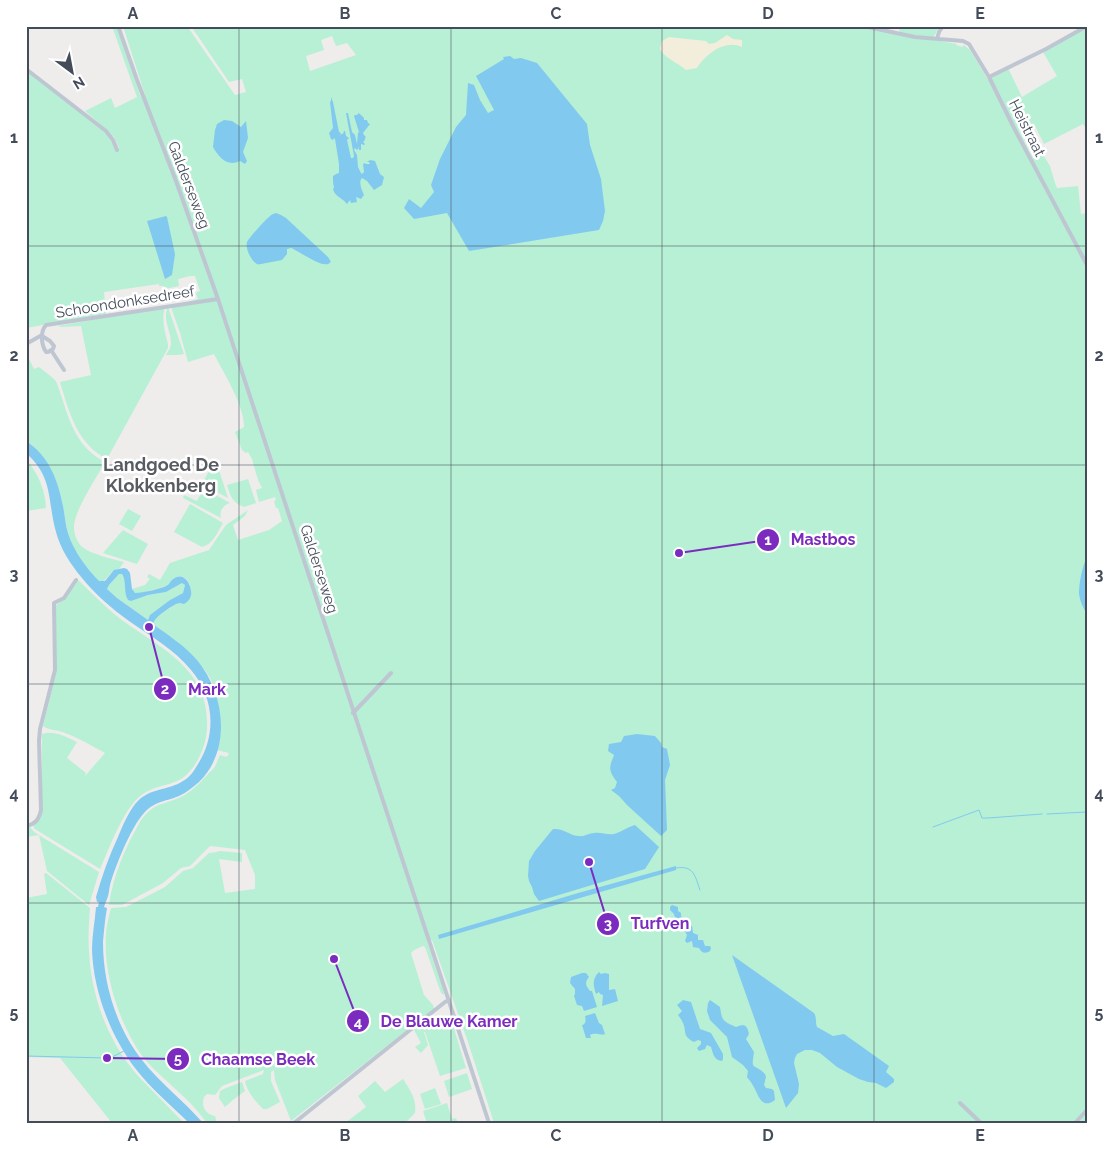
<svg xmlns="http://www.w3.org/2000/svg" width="1113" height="1149" font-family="Raleway,sans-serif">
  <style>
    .green { fill: #b7f0d5; fill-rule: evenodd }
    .sand { fill: #f2eedb }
    .water { fill: #82c9ef; fill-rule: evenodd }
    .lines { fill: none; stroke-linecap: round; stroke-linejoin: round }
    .stream { stroke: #82c9ef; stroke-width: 1 }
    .minor { stroke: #bec6d2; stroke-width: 4 }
    .grid { fill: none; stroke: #444c5a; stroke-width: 1; stroke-opacity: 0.55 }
    .labels { text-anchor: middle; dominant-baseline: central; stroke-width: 5; stroke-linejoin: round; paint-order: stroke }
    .street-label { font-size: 15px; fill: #444c5a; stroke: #fff }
    .quarter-label { font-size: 18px; font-weight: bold; fill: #585b61; stroke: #fff }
    .leader { fill: none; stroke: #7b2cbf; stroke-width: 2 }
    .callout-dot { fill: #7b2cbf; stroke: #fff; stroke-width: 2 }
    .mark-label { font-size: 15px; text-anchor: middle; font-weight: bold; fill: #fff }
    .callout-label { font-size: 16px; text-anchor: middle; font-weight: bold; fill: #7b2cbf; stroke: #fff; stroke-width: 5; stroke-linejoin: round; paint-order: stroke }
    .neatline { fill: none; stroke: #444c5a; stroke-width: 2 }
    .grid-label { font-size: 16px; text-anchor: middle; font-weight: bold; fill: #444c5a }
  </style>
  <rect width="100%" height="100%" fill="#efecec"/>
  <path class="green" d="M112,26H116L141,97L145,95L123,26H187L235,95L246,92L242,79L229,82L191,26H856L957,44L956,45L962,47L964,45L970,50L988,80L1008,68L1022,97L1057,76L1043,52L1087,27V130L1083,124L1044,144L1034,124L1030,126L1029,125L1019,130L1033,158L1042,153L1050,166L1055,183L1057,188L1078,186L1081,214L1087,213V1123H494L468,1042L432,940L427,942L443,989L444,995L441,993L425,947L423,946L414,950L411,953L424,995L433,1005L434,1009L291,1121L275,1080L274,1070L271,1072V1081L280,1102L267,1109H263C256,1102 247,1092 245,1081L263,1074L264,1070L222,1086L215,1095L207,1094L204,1097C201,1106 205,1114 215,1116L217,1123H207C200,1114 193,1105 184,1097C171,1084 155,1072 143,1057C120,1026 103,974 106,935C106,926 109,917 111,908L126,907L165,887L183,871L193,868L209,853L217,852L219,851L242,853V862L219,859L225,893L255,889V875L245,850L210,846L190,866L181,868L163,883L122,905H109C113,875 126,846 141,820C156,801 162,806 181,797C191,792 200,783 208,774C209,772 212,771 213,769C216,766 218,759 220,755L227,757L229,753L217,750C222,738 221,725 218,712C217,704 217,696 215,689C206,662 175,640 153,624C155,615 168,610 176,604L180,603L191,596C191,588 189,574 177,577C173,579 171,583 168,585C162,588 140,594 134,593L132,589L145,585L150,579L147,577L149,574L160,580L170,563L209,550L226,525L248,510L245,516L233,525L238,540L269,530L282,521L278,508H276L274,501L276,500L275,497L259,502L256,490L262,488L258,480L252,459L248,452L246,453L242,450L235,432L244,427C244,404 224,374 214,354L188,362L180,333L171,307L198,299L196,294L197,292L200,291L195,276H190L178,279L179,286L165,289L164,286H159V284L104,292L106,314L26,328V71L104,131L112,142L116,149L119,148L114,137L107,130L85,111L111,98L115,108L137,97ZM332,36L336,46L347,43L356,55L310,71L306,56L324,50L321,40Z
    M900,26L939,27L933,38L899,33Z
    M165,307C161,320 165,332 168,344V348L107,459C77,444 69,412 60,382L91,375L81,326L61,327L58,326Z
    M168,307L184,354L177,355H166C168,351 171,348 171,343C171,330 162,320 168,307Z
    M26,353L34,369L39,367C44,371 50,375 55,380C58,384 60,393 62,398C70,424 79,449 105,462C97,477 73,512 74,528C74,534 77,541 81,546C90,554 112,559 124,562L119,569L112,572L103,582H99C86,568 73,551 68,533C65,524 65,515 63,506C58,481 49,456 26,441Z
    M26,459C38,474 45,488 46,508L26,511Z
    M214,462L217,464L228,498L202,484Z
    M248,479L256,503L244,507C232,502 231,497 227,485Z
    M192,482L230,503C223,505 219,511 221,518L183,498L184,495L197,501L202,491L191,484Z
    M190,504L223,523C217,533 213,544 202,547L174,532Z
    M128,509L141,516L132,531L119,524Z
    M123,530L148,544L137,564L103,553Z
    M119,574H122L125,582L126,596L130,601L148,595L166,592L182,583H183L185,585L183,593L170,600L150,616L148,620L117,598L107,589L109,585Z
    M78,580C93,594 107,609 123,621C164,650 210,670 207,729C206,745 198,765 185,776C175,785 158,785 146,792C125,803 110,847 100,869L35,829L33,826L39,820L42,787V734C54,730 66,737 77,742L67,758L86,773L85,776L105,753C92,746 79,738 65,733C59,730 47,730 43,726L56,673L55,606L63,600Z
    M29,826L34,832L99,872L89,905L47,871L39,835L26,837V827Z
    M46,873L90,908C89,922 88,937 89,951C91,996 108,1042 138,1076L184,1123H112L60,1058L26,1057V898L47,894L44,874Z
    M424,1022L429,1030L452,1022L466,1068L440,1076L425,1032H424L428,1045L421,1053L415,1047L421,1043L414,1030Z
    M467,1073L472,1089L449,1097L444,1081Z
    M403,1079C410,1090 417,1099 415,1113L405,1123H345L366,1107L358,1096L375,1081L385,1092Z
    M242,1082L245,1091L234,1099L225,1107L219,1098L220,1091L226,1088Z
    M435,1088L441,1104L425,1109L420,1094Z
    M447,1103L452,1119L456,1118L458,1123H427L423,1111Z"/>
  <path class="sand" d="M727,35L733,39L742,40V47C725,39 706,54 697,68L686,70C681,65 662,56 660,49C660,47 661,43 662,41L669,37L706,41L709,44L715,43Z"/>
  <path class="water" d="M510,56L514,59L521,58L537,63L587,124L590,145L601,179L605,211L603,221L599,230L469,251L447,213L414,219L404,208L409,199L421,208L434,192L431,185L440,159L456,127L466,115L468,83L474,85L480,100L488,113L494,110L476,76L504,59L503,57Z
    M331,97L333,102L339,132L341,133L339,137L341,134H343L344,131H345L346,136L349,138L347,140L351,158H353L354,156L346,113H348L352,132L355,135L357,144L358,133L359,132L354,116L355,115H357L358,114V113L360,114L364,118V120H367L368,123L370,124L363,133L364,135L366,137L365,138V140L363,142L365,144L364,145L361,144V150H359L358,146V149L357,150L355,148L354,150L357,155L358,167L361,173L362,174L364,172L363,164L365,163L366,164H370L369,162H367L370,160L375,161L380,174L384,177L382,185L374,190L367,181L362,178C358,182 362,190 364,195L361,199L356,197L357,202L351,203L350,200L347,204C343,198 335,197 333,189L334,188L333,182V176L336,174L339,173V164L335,139L334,138L333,140L331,139L329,133L333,128L330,102L331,101Z
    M224,120L232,121L241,127L246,121L248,138L243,152L247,161L245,164L240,161C228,167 219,158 213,147L215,130L217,124Z
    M276,213L281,215L286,218L328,257L331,262C330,262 329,264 328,264C320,267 299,251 291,248L287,249V254L282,260L261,264C260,264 258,265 257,264C251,261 245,248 247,242C249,238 265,220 269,217C272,214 273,214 276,213Z
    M166,216L167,217L175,254L172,275L165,279L147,221Z
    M26,441C49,456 58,480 63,506C65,515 65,524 68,533C73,550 86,568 99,581H105L114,570L124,568L127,569L130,573L132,589L135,593C142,593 160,589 166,586C170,584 169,583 172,580C182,571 190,581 191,591C192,597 189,601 184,604L180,603L176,604C168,609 155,616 153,624C168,635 185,646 197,660C225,693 232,750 199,782C193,787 187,792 181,795C166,802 156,800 144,813C131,827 115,867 110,885C109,889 109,893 108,896C107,900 105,903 104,907L107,908C105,919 104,930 103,942C103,983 116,1027 142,1060C160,1083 184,1101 203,1123H189C171,1105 150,1088 135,1068C110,1035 93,990 92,949C92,935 95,921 96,907H98L99,902H97L96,897C102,876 109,856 118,837C123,825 128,813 136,803C150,787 168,791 183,781C190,777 194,771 198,764C217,734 214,697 191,670C174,649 150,636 129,621C112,609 95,594 82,578C71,565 60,548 56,532C47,500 54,478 26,453ZM119,574H122C127,582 123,592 128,600L131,601L148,595L166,592L182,583L185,585L183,593L170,600L150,615L148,620L117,598L107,589L109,585Z
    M1087,557V614C1083,608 1080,601 1079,594C1079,583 1082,567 1087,557Z
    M637,734L655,736L661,743L662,747L667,749L670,765L665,780L667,830L661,836L627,805L619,796L611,790L615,788L617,782C608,770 609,768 614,755L608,751L609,744L621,742L624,736Z
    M635,825L659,847L645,869L539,901L534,894L532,887L529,881L528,876L529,861L535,851L553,829C564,828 570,836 579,836C584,837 589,833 594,833C601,832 607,835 614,834C622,832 627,827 635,825Z
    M676,866V870L439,939L438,935L578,893Z
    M672,905L678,907V911L681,913V916L684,919L685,924L692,926L693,933L698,935V940H703L705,946H710L711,948L710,951C706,954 701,953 699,948L693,947L692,941L687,943L685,941L687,935L684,930L678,926C676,922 675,918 674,914L670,910V907Z
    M732,955L814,1013C817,1017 815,1022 817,1027L833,1036L844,1034L889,1066L886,1072L894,1079V1082L886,1088L876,1083L868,1082L859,1079L837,1067L820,1053L812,1050H805L797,1054L795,1058L794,1063L799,1084L798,1093L786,1108Z
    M599,972L601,974L605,973L609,974V990L615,989L618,1001L602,1006L603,995L600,994L599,992L596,994C593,985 592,979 599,972Z
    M582,973H586L589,977C584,983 586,986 590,991H592L597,1007L584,1011L582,1006L577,1005L574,996L575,994V989L570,983L571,977Z
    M683,1000L691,1002L700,1029L711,1033L723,1054V1059L722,1061C714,1060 713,1054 711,1047L707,1045L705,1049L699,1051L697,1048L701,1044V1041L698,1040L694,1042C682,1036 687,1032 683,1023C682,1020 680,1018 678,1015L682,1011L677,1005Z
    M710,1000L720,1007C722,1020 722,1021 736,1027C744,1024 747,1024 749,1034L746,1039L754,1052C751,1072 753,1062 765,1074L766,1077L764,1085L766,1088L772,1089L774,1091L775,1100C760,1111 758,1092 752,1084C751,1081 748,1079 747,1077L748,1071L743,1065L732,1057L727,1037L710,1020L707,1011L708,1003Z
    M595,1013L599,1023L602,1025L605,1034C601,1036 597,1032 590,1035L591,1038H586L582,1025C586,1024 586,1020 585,1016Z"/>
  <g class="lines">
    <path class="stream" d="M1047,814L1087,812
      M933,827L979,810L982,818H988L1042,814
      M676,868C694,865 695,876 700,890
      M26,1056L107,1058L112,1057L124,1051"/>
    <path class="minor" d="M118,26L137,80L176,181L218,299L489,1123
      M863,26L915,37L963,41L969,44L989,77L1013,126L1087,265
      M937,39L939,32L943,26
      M26,69L106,131L113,140L117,150
      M989,77L1046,49L1087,26
      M42,336L50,341L54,346L53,349L48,352H46C41,344 40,332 46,325L218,299
      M26,344L42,335
      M51,350L64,370
      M353,713L391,673
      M26,826C36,824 39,819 41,810L39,741L40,729L55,670L54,603L64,598L76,580
      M960,1103L981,1123
      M294,1123L445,1002L449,1000
      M1075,1123L1087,1110"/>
  </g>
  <path class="grid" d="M239,26V1123M451,26V1123M662,26V1123M874,26V1123M26,246H1087M26,465H1087M26,684H1087M26,903H1087"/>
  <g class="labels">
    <g class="street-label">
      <text transform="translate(1027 128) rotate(63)">Heistraat</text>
      <text transform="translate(189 185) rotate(69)">Galderseweg</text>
      <text transform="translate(125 302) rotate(-9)">Schoondonksedreef</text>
      <text transform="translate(319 569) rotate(72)">Galderseweg</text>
    </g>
    <g class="quarter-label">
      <text x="161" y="464">Landgoed De<tspan x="161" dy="21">Klokkenberg</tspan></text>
    </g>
  </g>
  <path class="leader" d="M679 553L768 540M149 627L165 689M589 862L608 924M334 959L358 1021M107 1058L178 1059"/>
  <g class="callout-dot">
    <circle cx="679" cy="553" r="5"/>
    <circle cx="149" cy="627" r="5"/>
    <circle cx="589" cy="862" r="5"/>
    <circle cx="334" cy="959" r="5"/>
    <circle cx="107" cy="1058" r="5"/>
    <circle cx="768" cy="540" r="12"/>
    <circle cx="165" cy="689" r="12"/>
    <circle cx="608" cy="924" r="12"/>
    <circle cx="358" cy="1021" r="12"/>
    <circle cx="178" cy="1059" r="12"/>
  </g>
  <g class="mark-label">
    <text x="768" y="545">1</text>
    <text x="165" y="694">2</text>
    <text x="608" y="929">3</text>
    <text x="358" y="1027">4</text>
    <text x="178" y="1064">5</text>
  </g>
  <g class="callout-label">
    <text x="823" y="545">Mastbos</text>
    <text x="207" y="695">Mark</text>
    <text x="660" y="929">Turfven</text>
    <text x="449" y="1027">De Blauwe Kamer</text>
    <text x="258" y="1065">Chaamse Beek</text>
  </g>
  <rect width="1113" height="1149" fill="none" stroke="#ffffff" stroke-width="55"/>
  <g transform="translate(72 72) rotate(148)" stroke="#ffffff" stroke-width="4" paint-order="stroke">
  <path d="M0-4L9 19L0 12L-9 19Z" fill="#444c5a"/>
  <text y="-8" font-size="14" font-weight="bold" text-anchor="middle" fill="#444c5a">N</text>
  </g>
  <rect x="28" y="28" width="1058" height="1094" class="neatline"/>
  <g class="grid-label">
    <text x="133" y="19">A</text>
    <text x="345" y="19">B</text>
    <text x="556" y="19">C</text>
    <text x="768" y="19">D</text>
    <text x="980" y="19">E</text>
    <text x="14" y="143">1</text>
    <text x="1099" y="143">1</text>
    <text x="14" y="361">2</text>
    <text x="1099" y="361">2</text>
    <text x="14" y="580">3</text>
    <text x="1099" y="580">3</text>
    <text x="14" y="799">4</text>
    <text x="1099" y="799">4</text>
    <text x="14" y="1018">5</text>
    <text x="1099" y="1018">5</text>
    <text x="133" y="1141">A</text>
    <text x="345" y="1141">B</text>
    <text x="556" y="1141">C</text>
    <text x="768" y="1141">D</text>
    <text x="980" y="1141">E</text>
  </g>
</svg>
